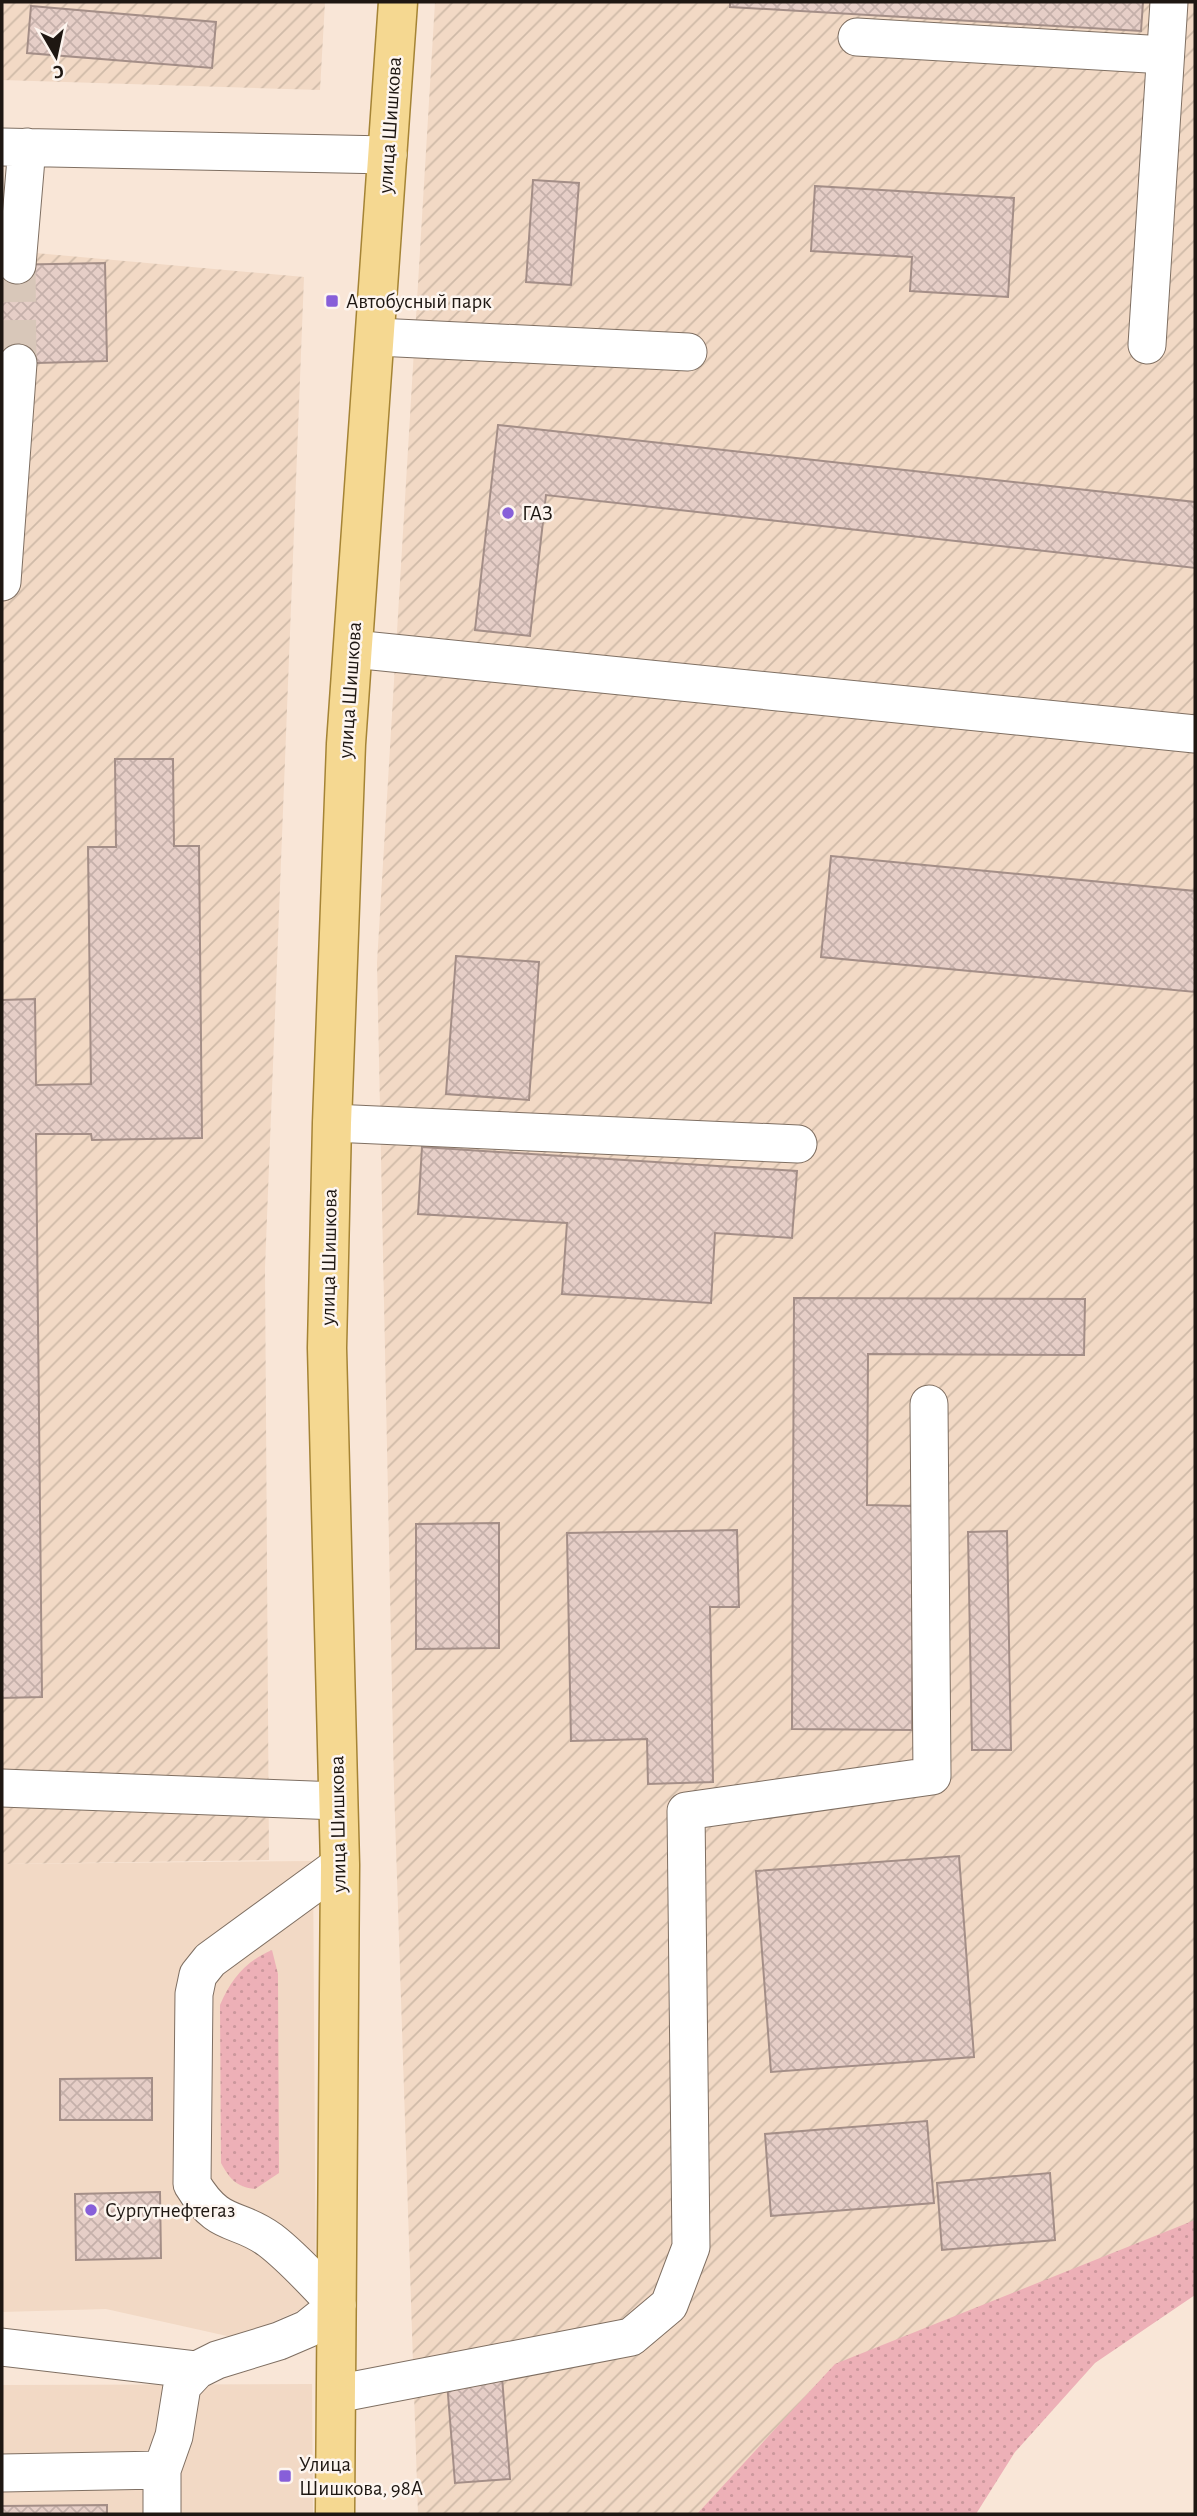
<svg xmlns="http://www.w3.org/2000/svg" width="1197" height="2516" font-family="'Alegreya Sans',sans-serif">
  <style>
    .built { fill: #f2d9c5 }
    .industrial { fill: url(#industrial-furrows) }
    .grass { fill: url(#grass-dots) }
    .building { fill: url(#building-cross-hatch); stroke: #a48e87; stroke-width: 2 }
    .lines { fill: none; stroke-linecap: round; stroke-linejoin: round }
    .minor-tunnel { stroke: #d8c7b9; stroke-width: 37; stroke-dasharray: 37 18; stroke-linecap: butt }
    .minor-casing { stroke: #7f6f62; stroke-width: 39 }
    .major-casing { stroke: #a58435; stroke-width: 41 }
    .minor { stroke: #fff; stroke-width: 37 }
    .major { stroke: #f5d891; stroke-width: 38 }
    .poi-dot { fill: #875fd9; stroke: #fdf5ef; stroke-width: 2.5 }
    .labels { text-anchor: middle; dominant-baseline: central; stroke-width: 5; stroke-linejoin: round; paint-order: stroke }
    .street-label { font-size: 21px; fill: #1e1712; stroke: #fdf5ef }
    .poi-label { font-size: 21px; fill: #1e1712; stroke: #fdf5ef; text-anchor: start }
  </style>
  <defs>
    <pattern id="industrial-furrows" width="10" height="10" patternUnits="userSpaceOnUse" patternTransform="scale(1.75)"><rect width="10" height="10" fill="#f2d9c5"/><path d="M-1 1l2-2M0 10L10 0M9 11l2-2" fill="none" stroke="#cfbaa8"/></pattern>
    <pattern id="grass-dots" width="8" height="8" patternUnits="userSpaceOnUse" patternTransform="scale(1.75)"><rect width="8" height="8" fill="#edb0b7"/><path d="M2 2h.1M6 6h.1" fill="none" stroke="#cb979c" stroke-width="1.8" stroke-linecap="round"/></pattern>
    <pattern id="building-cross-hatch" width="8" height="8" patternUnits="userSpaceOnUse" patternTransform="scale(1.75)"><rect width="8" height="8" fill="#e6cec7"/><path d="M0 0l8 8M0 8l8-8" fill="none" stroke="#c5b0aa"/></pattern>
  </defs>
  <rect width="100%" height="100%" fill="#f9e6d7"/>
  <path class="built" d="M313,1861L316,2303L236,2338L106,2309L2,2312V1864Z
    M312,2384L313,2514H2V2385Z"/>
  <path class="industrial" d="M2,2H325L320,90L2,80Z
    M435,2H1195V2245L835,2514H418L394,1787L377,963Z
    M2,250L304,277L265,1268L269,1860L2,1864Z"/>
  <path class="grass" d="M272,1950L278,1974L279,2173L255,2189C236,2187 230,2179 221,2163L220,2005C232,1978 245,1962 272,1950Z
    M1195,2220V2295L1095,2363L1015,2452L976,2514H697L835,2364Z"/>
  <path class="building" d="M730,2H1143L1141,31L730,7Z
    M31,6L216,22L212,68L27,53Z
    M533,180L579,183L571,285L526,282Z
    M815,186L1014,198L1008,297L910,291L912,257L811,251Z
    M105,263L107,361L2,364V265Z
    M498,425L1195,502V568L546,495L530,636L475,630Z
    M115,759H173L174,846H199L202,1138L92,1140L91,1134H36L42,1697L2,1698V1000L35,999L36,1085L91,1084L88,847H116Z
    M831,856L1195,891V992L821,957Z
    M456,956L539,962L529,1100L446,1094Z
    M422,1147L797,1171L792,1238L715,1233L711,1303L562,1294L567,1223L418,1214Z
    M794,1298L1085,1299L1084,1355L868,1354L867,1505L913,1506L912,1730L792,1729Z
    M499,1523V1648L416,1649V1524Z
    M737,1530L739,1607H710L713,1782L648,1784L647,1739L571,1741L567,1533Z
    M1007,1531L1011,1750H972L968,1532Z
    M959,1856L974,2057L771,2072L756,1871Z
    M152,2078V2120H60V2079Z
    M927,2121L934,2203L771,2216L765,2134Z
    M1050,2173L1055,2240L942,2250L937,2183Z
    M160,2192L161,2258L76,2260L75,2194Z
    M502,2377L510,2479L455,2483L447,2382Z
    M107,2505V2514H2V2506Z"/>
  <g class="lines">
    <path class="minor-tunnel" d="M17,265L18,363"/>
    <g class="minor-casing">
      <path id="minor" d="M857,37L1165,55
        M2,147L388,155
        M17,265L27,147
        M377,337L688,352
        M1147,345L1169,2
        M2,582L18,363
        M353,649L1195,734
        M332,1123L798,1144
        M2,1788L338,1801
        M2,2347L197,2370
        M336,2394L631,2337L669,2305L691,2247L686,1811L932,1776L929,1404
        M2,2473L162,2470
        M162,2514V2470L174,2436L182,2386L197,2370L217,2360L279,2341L307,2329L337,2305C315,2283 295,2259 270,2240C236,2215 220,2230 192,2184L194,1994L198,1975L210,1960L340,1865"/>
    </g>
    <g class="major-casing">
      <path id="major" d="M335,2514L340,1865L327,1348L332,1123L346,744L398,2"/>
    </g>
    <use href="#minor" class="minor"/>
    <use href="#major" class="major"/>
  </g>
  <g class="poi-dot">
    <rect x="325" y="294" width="14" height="14" rx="3.5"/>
    <circle cx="508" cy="513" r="7"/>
    <circle cx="91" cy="2210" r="7"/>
    <rect x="278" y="2469" width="14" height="14" rx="3.5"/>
  </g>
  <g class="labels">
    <g class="street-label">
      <text transform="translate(390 125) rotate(-86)">улица Шишкова</text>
      <text transform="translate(350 690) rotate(-86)">улица Шишкова</text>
      <text transform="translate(329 1257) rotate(-89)">улица Шишкова</text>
      <text transform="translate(338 1824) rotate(-91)">улица Шишкова</text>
    </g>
    <g class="poi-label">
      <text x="346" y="301">Автобусный парк</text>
      <text x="522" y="513">ГАЗ</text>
      <text x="105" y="2210">Сургутнефтегаз</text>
      <text x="299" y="2464">Улица<tspan x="299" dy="24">Шишкова, 98А</tspan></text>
    </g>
  </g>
  <rect width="1197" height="2516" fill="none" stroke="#1e1712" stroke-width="7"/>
  <g transform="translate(56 56) rotate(171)" stroke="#fdf5ef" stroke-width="5" paint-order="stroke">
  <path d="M0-5L12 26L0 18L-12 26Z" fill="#1e1712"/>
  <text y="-10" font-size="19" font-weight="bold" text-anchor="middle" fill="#1e1712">С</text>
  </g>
</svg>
